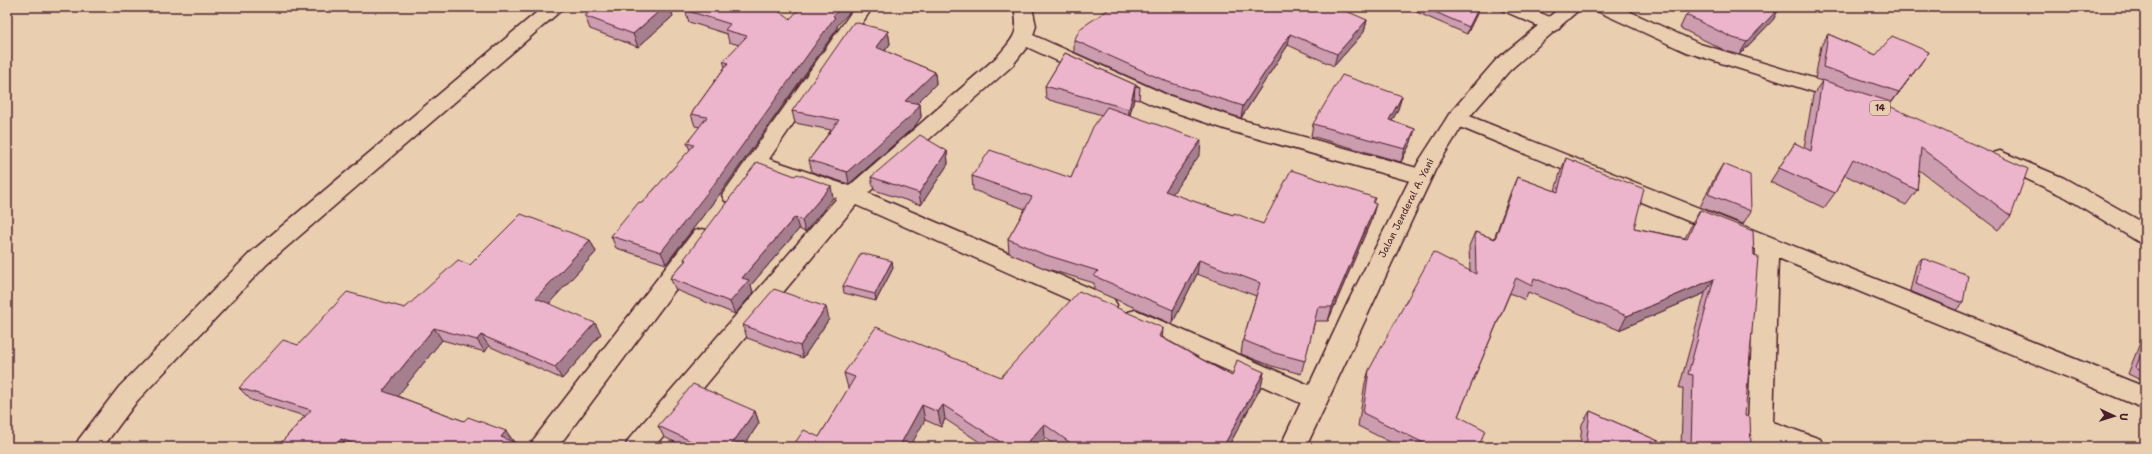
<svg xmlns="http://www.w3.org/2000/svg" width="2152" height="454" font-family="'Shantell Sans',sans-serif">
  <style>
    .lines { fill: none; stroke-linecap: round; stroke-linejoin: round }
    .minor-casing { stroke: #4a1f2b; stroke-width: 3 }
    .major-casing { stroke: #4a1f2b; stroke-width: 3 }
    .highway-casing { stroke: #4a1f2b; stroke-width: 3 }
    .minor { fill: #e9ceb0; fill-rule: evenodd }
    .major { fill: #e9ceb0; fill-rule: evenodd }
    .highway { fill: #e9ceb0; fill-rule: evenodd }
    .wall { fill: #cc9caf; stroke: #4a1f2b }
    .shaded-wall { fill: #a67f8f; stroke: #4a1f2b }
    .building { fill: #edb5cc; stroke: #4a1f2b }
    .labels { text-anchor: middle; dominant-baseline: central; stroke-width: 4; stroke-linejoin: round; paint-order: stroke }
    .shield { fill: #e9ceb0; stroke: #7a5453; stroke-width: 1 }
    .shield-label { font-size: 9px; font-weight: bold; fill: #4a1f2b }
    .street-label { font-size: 10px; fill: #4a1f2b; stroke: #e9ceb0 }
  </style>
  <rect width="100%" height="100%" fill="#e9ceb0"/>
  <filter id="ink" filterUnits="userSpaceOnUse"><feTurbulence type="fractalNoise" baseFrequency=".025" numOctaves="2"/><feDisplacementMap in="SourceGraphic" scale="8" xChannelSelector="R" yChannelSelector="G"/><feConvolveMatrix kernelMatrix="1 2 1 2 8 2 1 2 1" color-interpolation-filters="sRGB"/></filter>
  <g filter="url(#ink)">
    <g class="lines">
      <g class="minor-casing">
        <path id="minor" d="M543,7H565L267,264L137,401L103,447H75L79,439L119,387L251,252Z
          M855,7H873L769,159L849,186L998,56C1015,36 1019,34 1014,7H1032L1036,26L1033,35L1167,95L1246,121L1428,171L1432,176L1428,181L1421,184L1234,132L1153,105L1027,47L1012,66L868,193L1113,298L1117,305L1113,312L1105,314L1097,312L856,205L654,447H625L629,439L837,198L761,171C751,185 744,206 725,201L722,195Z
          M1502,7H1527L1559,21L1561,25L1559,29L1552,31L1545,29L1504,11Z
          M1457,111L2145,387V409L1778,258L1773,422L1820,439L1824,447H1781L1773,444V447H1747L1746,428L1748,424L1756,249L1450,123L1447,118L1450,113Z
          M702,229L710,231L713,237L710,243L558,447H530L534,439L694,231Z
          M1136,310L1325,392L1328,399L1325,406L1316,410L1307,406L1128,326L1124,319L1128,312Z"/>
      </g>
      <g class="major-casing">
        <path id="major" d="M1561,7H1582L1510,70L1464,123L1436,168L1306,447H1280L1349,300L1419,161L1450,113L1496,60Z"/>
      </g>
      <g class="highway-casing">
        <path id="highway" d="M1595,7H1620L1700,44L1853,90L1856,95L1853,100L1846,102L1686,52L1597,11Z
          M2000,151L2064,178L2135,218L2145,224V243L2137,241L2067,198L1993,163L1990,158L1993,153Z"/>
      </g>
      <use href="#minor" class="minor"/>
      <use href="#major" class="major"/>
      <use href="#highway" class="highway"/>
    </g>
    <path class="wall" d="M596,7H670L673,16L638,47L590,29L585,16Z
      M1407,7H1480L1467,34L1407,8Z
      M1780,7L1773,20L1739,55L1726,51L1680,28L1686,15Z
      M685,10L790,19L837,26V29L722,191L666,264L616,248L611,236L642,203L690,150L687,143L700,127L695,126L691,114L725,67L723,61L739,45L729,42L727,34L689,22Z
      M1367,20L1364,32L1334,66L1288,45L1241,118L1168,94L1074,52V40Z
      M888,31L890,44L885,51L935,72L936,84L916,104H920L921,117L915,126L849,184L812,172L809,160L831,130L795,123L792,111Z
      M1828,34L1876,55L1921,63L1889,106L2011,216L1998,230L1919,170L1917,190L1906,205L1845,175L1835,193L1824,208L1770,182L1795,143L1804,148L1813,95L1822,81L1815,79L1821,46Z
      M1065,53L1140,87L1139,100L1134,99L1130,115L1200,154L1172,194L1233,215L1263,224L1374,203L1372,218L1328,321H1315L1301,374L1272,366L1241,354L1243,340L1256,296L1197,274L1172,324L1094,290V283L1044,268L1009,253L1008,239L1025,209L973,190L972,176L1071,178L1102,115L1046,99L1045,86Z
      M1402,96L1398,109L1392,121L1415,129L1411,142L1401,162L1311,136L1313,124Z
      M947,151L948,164L921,205L874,190L871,177Z
      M1566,158L1634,228L1685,238L1692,224L1700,210L1745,416L1751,447H1681L1683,388H1679L1705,293L1619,330L1528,292L1525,300L1510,293L1458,416L1479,447H1400L1358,426L1365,383L1369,370L1470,271L1469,246L1475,232L1494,239L1511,191L1517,177L1555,191L1560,173Z
      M1723,164L1751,211L1743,224L1700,207L1715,177Z
      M833,198L805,232L799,229L751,285L753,293L735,314L676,290L670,278L685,261L684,259Z
      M590,240L596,252L549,303L601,334L562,379L489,346L485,352L442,340L397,396L464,421L506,431L514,442L525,447H277L305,416L251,400L239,388L298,345L405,308L470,265Z
      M1922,258L1963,303L1956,310L1910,291L1916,265Z
      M892,261L893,268L876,301L844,293L843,286Z
      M829,319L803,358L747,338L743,325Z
      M2145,333V382L2128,374L2143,335Z
      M1162,337L1232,376L1264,372L1261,387L1228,447H1057L1045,438L1037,447H987L945,419L941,427L925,420L819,437L849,388H848L844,373L1001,377Z
      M755,411L759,423L743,447H685L664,437L658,426Z
      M1590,411L1672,447H1580L1582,424Z"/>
    <path class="shaded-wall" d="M664,7H670L673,16L638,47L633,34Z
      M841,7H854L837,26V29L722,191L666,264L661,252L833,16Z
      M1479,7H1480V8L1467,34L1469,27Z
      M1780,7L1773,20L1739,55L1747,42Z
      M1367,20L1364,32L1334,66L1337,54Z
      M888,31L890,44L878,59L876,47Z
      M1290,34L1288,45L1241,118L1243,106Z
      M1929,52L1921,63L1891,103L1899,92Z
      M935,72L936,84L907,113L905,101Z
      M1135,86L1134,99L1128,122L1129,109Z
      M1402,96L1398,109L1386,133L1389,120Z
      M920,104L921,117L915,126L849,184L847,172Z
      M1415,129L1411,142L1401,162L1405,149Z
      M1201,140L1200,154L1164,206L1165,191Z
      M947,151L948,164L921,205L919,193Z
      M831,186L833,198L805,232L802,220Z
      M1376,204L1372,218L1328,321L1332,307Z
      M795,217L799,229L751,285L753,293L735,314L730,302L742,278Z
      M590,240L596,252L543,310L536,298Z
      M1199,260L1197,274L1172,324L1173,310Z
      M892,261L893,268L876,301L875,294Z
      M1714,279L1705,293L1619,330L1627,316Z
      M826,307L829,319L803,358L800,346Z
      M595,323L601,334L562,379L555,367Z
      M434,328L442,340L392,403L383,391Z
      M1163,328L1162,343L1159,336Z
      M481,335L489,346L485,352L477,340Z
      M1264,372L1261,387L1228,447H1223Z
      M922,405L925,420L910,447H899Z
      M943,405L945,419L941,427L938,412Z
      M755,411L759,423L743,447H730Z
      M1044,424L1045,438L1037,447H1024Z
      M506,431L514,443L501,437Z
      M341,439L349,447H334Z"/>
    <path class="building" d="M596,7H664L633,34L585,16Z
      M689,7H772L790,19L801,7H841L833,16L835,17L718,179L661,252L611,236L639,202L642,203L694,145L687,143L707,117L691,114L728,63L723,61L747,36L725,30L730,24L685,10Z
      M1112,7H1337L1367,20L1337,54L1290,34L1243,106L1168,82L1074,40L1081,28Z
      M1424,7H1479L1469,27Z
      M1695,7H1780L1747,42L1733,38L1686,15Z
      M854,22L888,31L876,47L935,72L905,101L920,104L913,114L847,172L809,160L839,120L792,111Z
      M1828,34L1876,55L1892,36L1929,52L1899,92L1823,67Z
      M1065,53L1140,87L1135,86L1129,109L1045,86Z
      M1342,75L1402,96L1389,120L1415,129L1405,149L1313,124Z
      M1822,80L1891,102L1889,106L2028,169L2011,216L1921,148L1917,190L1853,159L1835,193L1779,168L1795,143L1811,151Z
      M1107,107L1201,140L1165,191L1233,215L1234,213L1263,224L1291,170L1375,198L1373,203L1376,204L1332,307H1318L1305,361L1275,353L1243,340L1260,283L1199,260L1173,310L1094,276L1098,271L1043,254L1008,239L1032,197L972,176L990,150L1071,178L1093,127Z
      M920,135L947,151L919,193L871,177Z
      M1566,158L1644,189L1634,228L1687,239L1700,210L1753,231L1754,256L1758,257L1745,416L1750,417L1751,447H1691L1693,375L1688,374L1714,279L1627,316L1534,278L1532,286L1516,278L1458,416L1485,430L1479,447H1432L1363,413L1369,370L1433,252L1476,274L1475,232L1495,239L1517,177L1558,192Z
      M757,162L795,176L797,174L831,186L802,220L795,217L742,278L749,280L730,302L670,278L686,260L684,259Z
      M1723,164L1750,175L1751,211L1708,194Z
      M521,214L590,240L536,298L595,323L555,367L481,335L477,340L434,328L383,391L464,421L468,417L506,431L501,437L525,447H364L341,439L334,447H277L311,410L239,388L283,340L298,345L347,292L405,308L458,260L470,265Z
      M861,253L892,261L875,294L843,286Z
      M1922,258L1968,275L1963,303L1916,284Z
      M774,289L826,307L800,346L743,325Z
      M1079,291L1163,328L1159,336L1232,376L1237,360L1264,372L1223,447H1076L1044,424L1024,447H1008L943,405L938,412L922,405L899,447H792L804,430L819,437L855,377L844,373L876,327L1001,377Z
      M2145,344V372L2136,367Z
      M693,384L755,411L730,447H704L658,426Z
      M1590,411L1672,447H1586Z"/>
  </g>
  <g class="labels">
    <rect class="shield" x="1870" y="101" width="20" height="14" rx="3"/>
    <g class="shield-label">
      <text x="1880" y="108">14</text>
    </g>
    <g class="street-label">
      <text transform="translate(1406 208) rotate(-63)">Jalan Jenderal A. Yani</text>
    </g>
  </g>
  <rect width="2152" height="454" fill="none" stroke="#e9ceb0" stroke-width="24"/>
  <rect x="12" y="12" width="2128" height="430" fill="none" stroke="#4a1f2b" stroke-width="1.5" filter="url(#ink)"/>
  <g transform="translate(2114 416) rotate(94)" stroke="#e9ceb0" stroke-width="3" paint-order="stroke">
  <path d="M0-3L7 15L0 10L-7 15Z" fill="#4a1f2b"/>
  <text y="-6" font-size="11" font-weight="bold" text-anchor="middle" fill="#4a1f2b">U</text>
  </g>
</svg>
